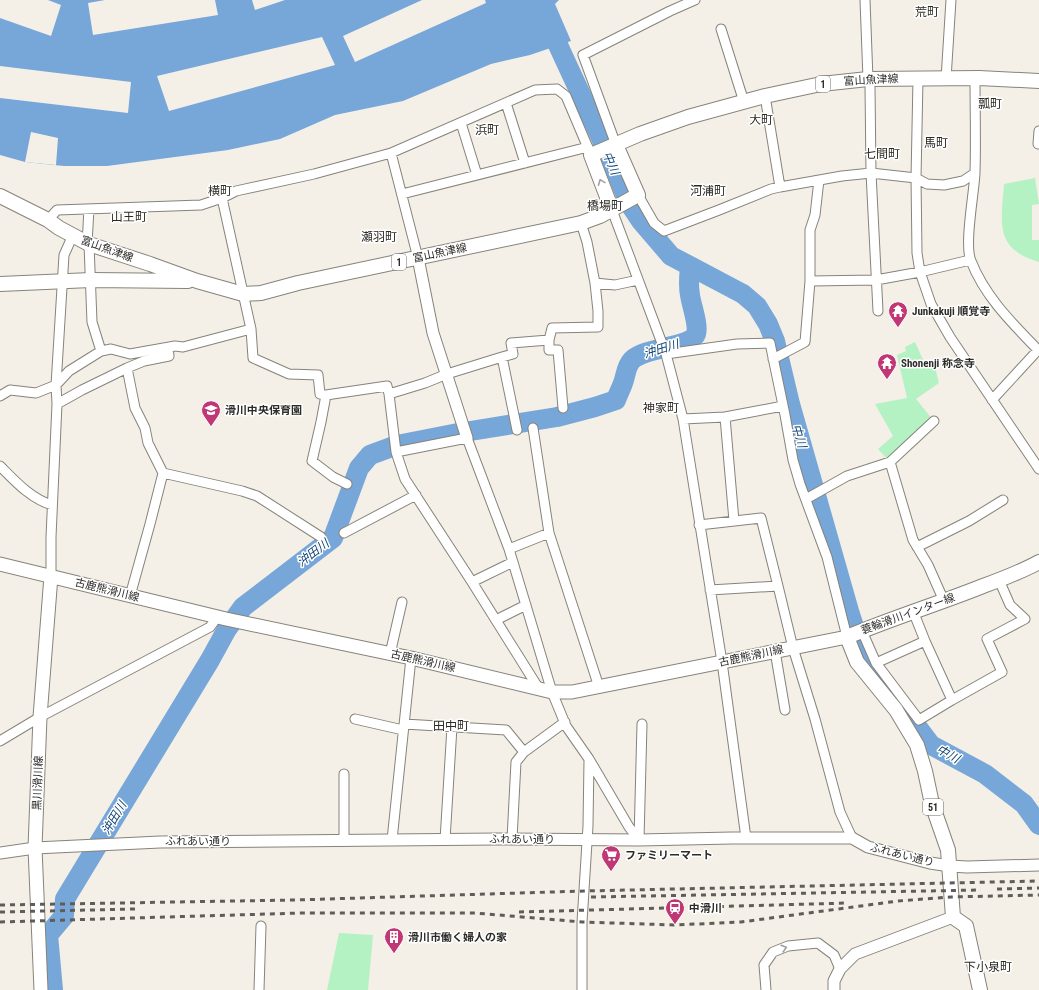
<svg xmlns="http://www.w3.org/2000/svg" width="1039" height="990" font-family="'Roboto Condensed','Noto Sans JP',sans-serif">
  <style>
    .green { fill: #b4f2c3 }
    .water { fill: #77a6d9 }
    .pier { fill: #f4f0e7 }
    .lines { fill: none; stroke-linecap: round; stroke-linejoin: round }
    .river { stroke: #77a6d9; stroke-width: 20 }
    .minor-casing { stroke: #86837a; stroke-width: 11 }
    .tertiary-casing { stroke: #86837a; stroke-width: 13 }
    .secondary-casing { stroke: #86837a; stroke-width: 15 }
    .primary-casing { stroke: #86837a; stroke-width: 16 }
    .minor { stroke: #fff; stroke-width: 9 }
    .tertiary { stroke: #fff; stroke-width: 11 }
    .secondary { stroke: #fff; stroke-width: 13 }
    .primary { stroke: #fff; stroke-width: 14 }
    .rail { stroke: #5f5d59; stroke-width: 3; stroke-dasharray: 5 5; stroke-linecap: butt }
    .oneway { stroke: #a0a09f }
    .labels { text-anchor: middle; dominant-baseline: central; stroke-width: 3; stroke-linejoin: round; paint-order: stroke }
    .shield { fill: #fff; stroke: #6c6b69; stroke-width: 1 }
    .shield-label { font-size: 10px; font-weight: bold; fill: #2d2c29 }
    .street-label { font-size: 11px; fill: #2d2c29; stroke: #fff }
    .poi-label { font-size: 11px; font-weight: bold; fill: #2d2c29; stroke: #fff; text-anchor: start }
    .neighbourhood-label { font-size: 12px; fill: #2d2a23; stroke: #fff }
    .water-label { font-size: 12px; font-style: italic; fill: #0e4271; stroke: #fff }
  </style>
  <rect width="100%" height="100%" fill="#f4f0e7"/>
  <path class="green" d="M1035,178L1039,204L1032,205V240H1039V262C994,249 1001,223 1004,184Z
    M915,342L925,364L931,361L936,371L939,383L916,399L933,420L886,458L878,449L893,436L875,404L907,398L897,355L906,351L905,347Z
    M339,933L373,935L368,990H327Z"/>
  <path class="water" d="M0,0H559L555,4L571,41L530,55L491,64L403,101L335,115L280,139L228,150L107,166H64L25,162L0,155Z"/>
  <path class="pier" d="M0,0H48L61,5L51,36L0,18Z
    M105,0H215L218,15L93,35L88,3Z
    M252,0H285L255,10Z
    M422,0H485L486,3L355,62L343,36Z
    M322,37L335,65L169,111L157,76Z
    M0,66L131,82L128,113L0,98Z
    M31,132L58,138L56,165L25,162Z"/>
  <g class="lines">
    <path class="river" d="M558,45L613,164L629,203L641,221L671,256L743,294L757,306L768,324L775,341L790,404L849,611L858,639L869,663L931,745L985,774L1024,804L1039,825
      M53,990L48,935L64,916L65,899L210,660L227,629L243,607L333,538L359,468L370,455L397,445L458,433L557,417L595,407L616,400C618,394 621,389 623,383C626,375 626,366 632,360C645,347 692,347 696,334C699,325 691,304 690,295C688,285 689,276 690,267"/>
    <g class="minor-casing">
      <path id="minor" d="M865,0L868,79L870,86L871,173L878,311
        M721,29L744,102
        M975,78C975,110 976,142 975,173C974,194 964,245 971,261C985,297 1013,324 1039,351
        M918,79L916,178L917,253L920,272L931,304L950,337L1039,469
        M946,79L951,0
        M765,96L780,187
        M506,103L525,163
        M461,123L477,175
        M1039,131L1038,144H1039
        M616,145L583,55L670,11L695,0
        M391,153L418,258
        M402,194L588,147
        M638,195L654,223L664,231L719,210L771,189L780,187L842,176L871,173L916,178L927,184L944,185L963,181L975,173
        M222,198L251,329L253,358L289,374L318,375L320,394L326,395L321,422L312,461L333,477L347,484
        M612,210L666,354L683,419L722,662L746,838
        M48,220L57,210L201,205L222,198L236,191L314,174L391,153L535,90L557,89L566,96L591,155
        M581,223L587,242L595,283
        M87,244L89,209
        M89,244L92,322L101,351
        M810,281L876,280L920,272L970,260
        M549,340V350H558L563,408
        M666,354L737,344L770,343L785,415L793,460L800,484L827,557L847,637
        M502,357L513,354L511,343L549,340L552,328L598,327V311L595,283L615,285L638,280
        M773,359L805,342L810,281V230L815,215L819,180
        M127,368L135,408L145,428L148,443L163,473L150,524L130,596
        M389,394L425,383L447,374L502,357L517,430
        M326,395L387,386L389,394L396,452L405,479L472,582L513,562
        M0,396L10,390L36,393L56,385L69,371L101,351L111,349L130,354L175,346L183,347L251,329
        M992,400L1038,350
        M57,404L56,385L64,255L73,235
        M725,417L783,406
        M683,419L725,417L734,521
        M533,428L549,533L599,687
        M396,452L467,438L509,549L552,692L566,726L589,759L629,827L639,840
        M890,462L934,421
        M0,466C15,481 31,499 52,505
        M163,473L242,491L257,496L321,537
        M806,499L847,476L890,462L913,540L928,565L944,601
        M699,525L761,518L778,586L710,590
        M344,533L416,495
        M917,547L969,521L1003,500
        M509,549L549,533
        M51,576V537L57,404L82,390L127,368L144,361L169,356L168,348
        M472,582L539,689
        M778,586L793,648L815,719L840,812L852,838
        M496,620L526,605
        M862,631L876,663L925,641L913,611
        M775,651L785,710
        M390,654L402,602
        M876,663L919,720L952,700L925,641
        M952,700L1002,672L987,639L1025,619L1010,605L999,580
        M355,719L403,730
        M404,724L506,730L524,752
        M0,741L40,717L210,627L218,616
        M344,774V841
        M512,839L516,762L524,752L565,722
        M392,840L411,658
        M445,840L452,727
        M639,840L642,724
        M259,990L261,926
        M582,990V922L588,826L589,760
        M766,990L764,965L773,952L788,946L818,943L834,955L840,969"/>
    </g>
    <g class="tertiary-casing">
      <path id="tertiary" d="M418,258L433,333L467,438
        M0,853L35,848L160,842L497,839L639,840L732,838H852L868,847L930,863L950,866L967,867L1039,865
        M834,990V981L840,969L855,954L953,917"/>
    </g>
    <g class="secondary-casing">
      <path id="secondary" d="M0,564L226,619L411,658L552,692H572L847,637
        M41,990L35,848L40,717L51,576"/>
    </g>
    <g class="primary-casing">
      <path id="primary" d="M0,196L48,220L59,228L89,244L150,264L197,281L243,294L261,293L298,283L581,223L600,216L638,195L616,145
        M612,210L591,155L640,134L688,117L765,96L821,84L868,79L979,78L1039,81
        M0,284L91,280L188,281
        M980,990L966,926L953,917L948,850L932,804L925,771L917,745L896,710L857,662L847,637C892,618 938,604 983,586C1002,579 1021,572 1039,562"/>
    </g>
    <use href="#minor" class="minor"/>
    <use href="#tertiary" class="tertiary"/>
    <use href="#secondary" class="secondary"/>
    <use href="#primary" class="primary"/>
    <path class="rail" d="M997,889L1039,888
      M591,897L981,890
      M0,905L295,900L584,891L1039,881
      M0,912L135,909
      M519,912L848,903
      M0,922L301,913H475L582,922L675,925L741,922L898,901L951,897L1039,895"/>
  </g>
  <defs><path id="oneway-chevron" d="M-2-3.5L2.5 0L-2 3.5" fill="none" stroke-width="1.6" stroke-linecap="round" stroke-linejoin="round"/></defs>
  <g class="oneway">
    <use href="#oneway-chevron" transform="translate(601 182) rotate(-111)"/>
    <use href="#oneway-chevron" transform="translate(784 948) rotate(-17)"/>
  </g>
  <defs>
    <g id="temple-pin" transform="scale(1)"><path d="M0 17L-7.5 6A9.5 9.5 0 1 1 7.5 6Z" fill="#bf3775" stroke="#fff"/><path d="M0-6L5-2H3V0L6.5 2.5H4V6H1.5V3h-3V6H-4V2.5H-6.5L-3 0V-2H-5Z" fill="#fff"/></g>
    <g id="school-pin" transform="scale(1)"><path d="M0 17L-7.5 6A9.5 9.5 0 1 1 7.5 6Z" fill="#bf3775" stroke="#fff"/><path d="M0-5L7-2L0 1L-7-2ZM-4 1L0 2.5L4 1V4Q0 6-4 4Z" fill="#fff"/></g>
    <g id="supermarket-pin" transform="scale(1)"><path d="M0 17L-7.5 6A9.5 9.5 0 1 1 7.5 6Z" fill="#bf3775" stroke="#fff"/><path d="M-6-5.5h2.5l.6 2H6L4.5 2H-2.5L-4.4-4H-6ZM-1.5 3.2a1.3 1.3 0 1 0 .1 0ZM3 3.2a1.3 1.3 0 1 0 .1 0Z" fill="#fff"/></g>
    <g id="station-pin" transform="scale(1)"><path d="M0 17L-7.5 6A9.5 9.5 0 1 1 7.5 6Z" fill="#bf3775" stroke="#fff"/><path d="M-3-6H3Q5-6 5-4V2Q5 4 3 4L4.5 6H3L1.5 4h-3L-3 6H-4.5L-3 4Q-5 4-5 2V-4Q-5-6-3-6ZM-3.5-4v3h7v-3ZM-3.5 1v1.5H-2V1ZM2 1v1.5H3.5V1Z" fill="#fff"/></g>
    <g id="building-pin" transform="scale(1)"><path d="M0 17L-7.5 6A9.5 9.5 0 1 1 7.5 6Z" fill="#bf3775" stroke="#fff"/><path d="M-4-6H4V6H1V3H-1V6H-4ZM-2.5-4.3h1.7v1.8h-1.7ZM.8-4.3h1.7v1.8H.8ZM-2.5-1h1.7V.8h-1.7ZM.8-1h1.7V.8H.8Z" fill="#fff"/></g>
  </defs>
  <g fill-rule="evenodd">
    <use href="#temple-pin" x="898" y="311"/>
    <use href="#temple-pin" x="887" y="363"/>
    <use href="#school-pin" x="211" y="410"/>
    <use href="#supermarket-pin" x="611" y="855"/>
    <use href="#station-pin" x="675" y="908"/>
    <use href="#building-pin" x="394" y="937"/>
  </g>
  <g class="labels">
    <g class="shield">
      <rect x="816" y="76" width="14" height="16" rx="3"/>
      <rect x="392" y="254" width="14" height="16" rx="3"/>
      <rect x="923" y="799" width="20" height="16" rx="3"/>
    </g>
    <g class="shield-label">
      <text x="823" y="84">1</text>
      <text x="399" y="262">1</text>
      <text x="933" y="807">51</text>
    </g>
    <g class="street-label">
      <text transform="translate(871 80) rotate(-3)">富山魚津線</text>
      <text transform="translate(107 249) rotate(20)">富山魚津線</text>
      <text transform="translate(440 253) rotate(-12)">富山魚津線</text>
      <text transform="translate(107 590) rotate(14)">古鹿熊滑川線</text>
      <text transform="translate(908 614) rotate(-20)">蓑輪滑川インター線</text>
      <text transform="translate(751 656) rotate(-12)">古鹿熊滑川線</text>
      <text transform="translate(423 661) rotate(13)">古鹿熊滑川線</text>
      <text transform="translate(38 783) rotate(-88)">黒川滑川線</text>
      <text x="522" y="839">ふれあい通り</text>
      <text x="198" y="841">ふれあい通り</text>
      <text transform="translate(902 855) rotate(14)">ふれあい通り</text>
    </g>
    <g class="poi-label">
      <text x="912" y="311">Junkakuji 順覚寺</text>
      <text x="901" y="363">Shonenji 称念寺</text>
      <text x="225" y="410">滑川中央保育園</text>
      <text x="625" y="855">ファミリーマート</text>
      <text x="689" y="908">中滑川</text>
      <text x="408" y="937">滑川市働く婦人の家</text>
    </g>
    <g class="neighbourhood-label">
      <text x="927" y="12">荒町</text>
      <text x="990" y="104">瓢町</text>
      <text x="761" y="120">大町</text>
      <text x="487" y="130">浜町</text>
      <text x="936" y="143">馬町</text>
      <text x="882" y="154">七間町</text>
      <text x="220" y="191">横町</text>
      <text x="708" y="191">河浦町</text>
      <text x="605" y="206">橋場町</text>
      <text x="129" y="217">山王町</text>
      <text x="379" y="237">瀬羽町</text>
      <text x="661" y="408">神家町</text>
      <text x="451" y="726">田中町</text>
      <text x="988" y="967">下小泉町</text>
    </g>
    <g class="water-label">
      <text transform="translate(611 163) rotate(66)">中川</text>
      <text transform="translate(661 349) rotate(-17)">沖田川</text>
      <text transform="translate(799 436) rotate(74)">中川</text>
      <text transform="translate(313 553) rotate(-37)">沖田川</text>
      <text transform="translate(948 754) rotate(29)">中川</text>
      <text transform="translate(114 818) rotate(-59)">沖田川</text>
    </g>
  </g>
</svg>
